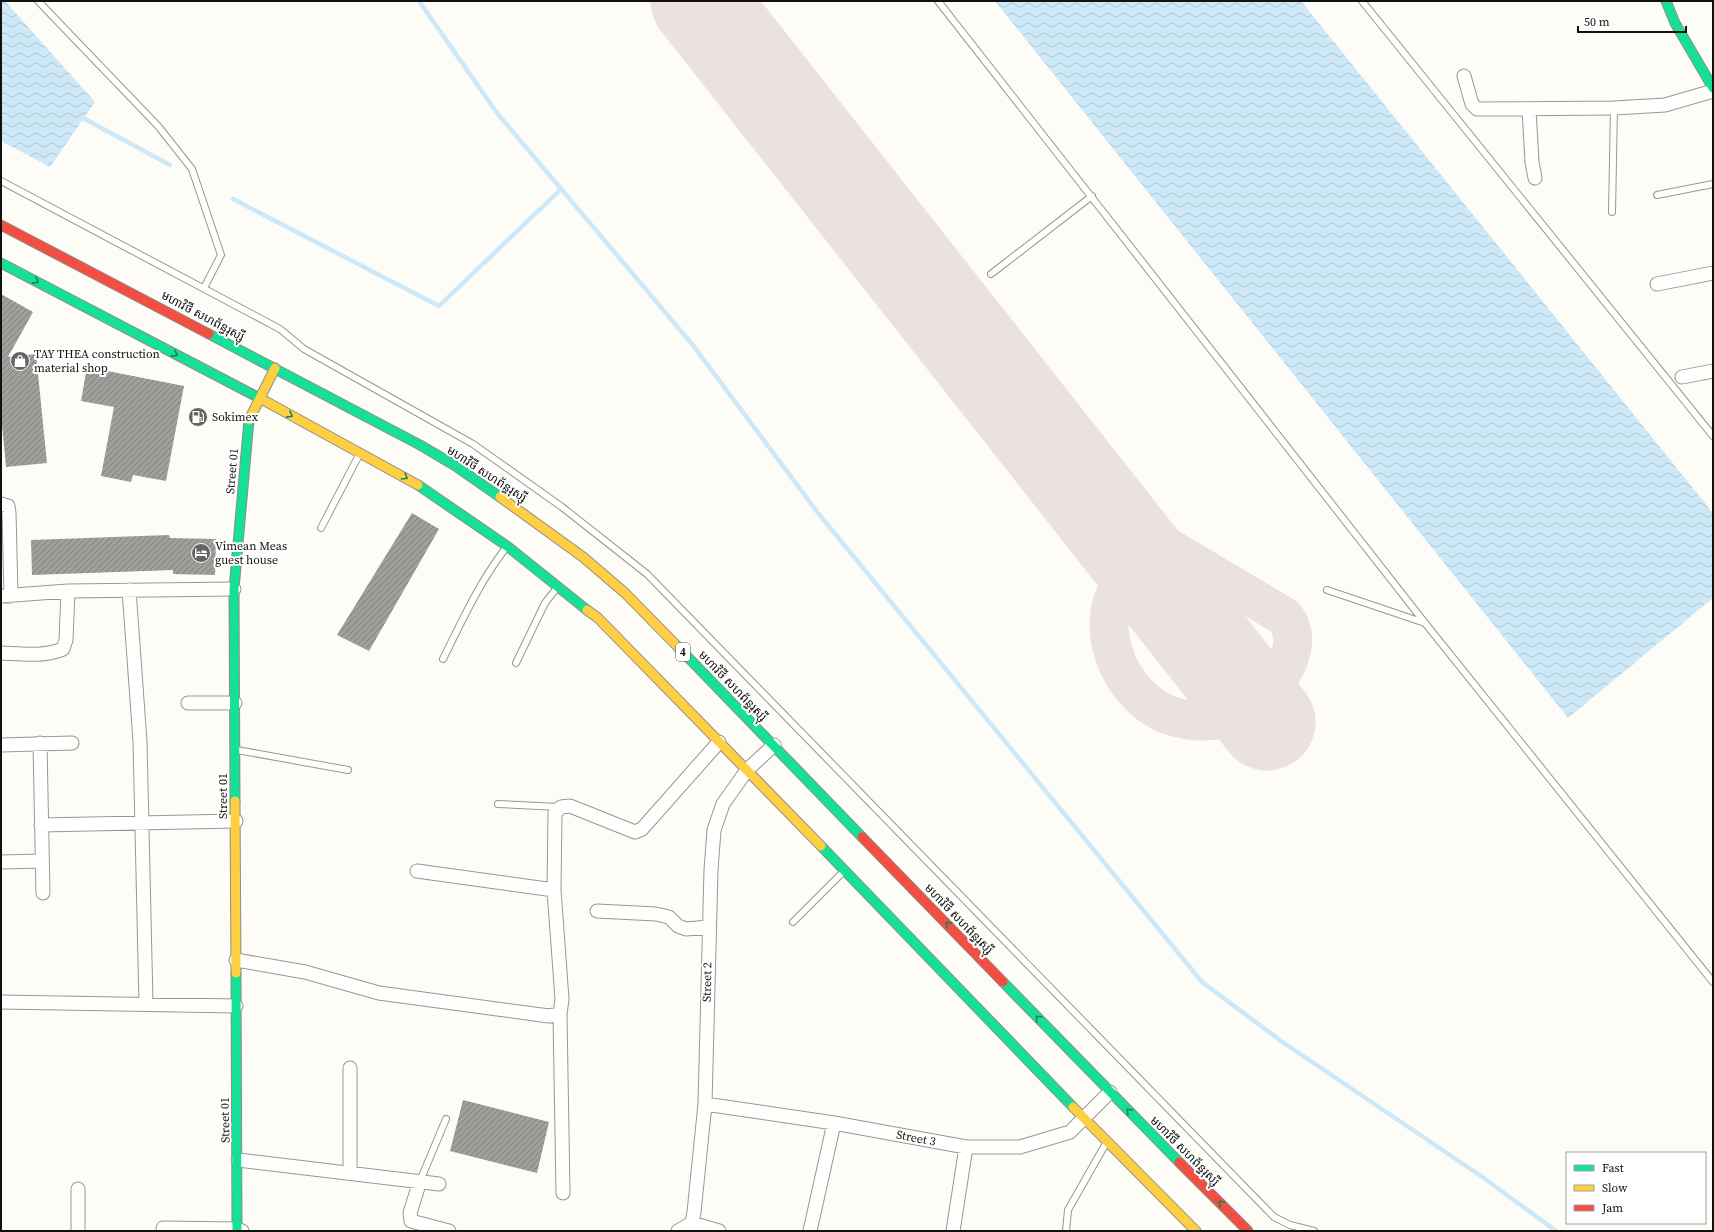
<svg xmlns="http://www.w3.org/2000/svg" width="1714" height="1232" font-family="'Source Serif 4','Noto Sans Khmer',serif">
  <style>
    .water { fill: url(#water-waves) }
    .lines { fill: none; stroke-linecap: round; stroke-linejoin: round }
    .stream { stroke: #cde8f7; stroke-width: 4.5 }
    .taxiway { stroke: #ebe1df; stroke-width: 39 }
    .runway { stroke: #ebe1df; stroke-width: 97 }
    .building { fill: url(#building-hatch) }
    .lane-casing { stroke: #979795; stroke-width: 8 }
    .street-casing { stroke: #979795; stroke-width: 15 }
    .fast-casing { stroke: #8e8d8b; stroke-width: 11 }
    .slow-casing { stroke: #8e8d8b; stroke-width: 11 }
    .jam-casing { stroke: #8e8d8b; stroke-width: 11 }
    .lane { stroke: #fffffe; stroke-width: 6 }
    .street { stroke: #fffffe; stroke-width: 13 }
    .fast { stroke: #16e098; stroke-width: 9 }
    .slow { stroke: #ffcf43; stroke-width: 9 }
    .jam { stroke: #f24e42; stroke-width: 9 }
    .oneway { stroke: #14835b }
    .labels { text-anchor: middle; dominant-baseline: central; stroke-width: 4; stroke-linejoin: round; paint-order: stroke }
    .shield { fill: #fff; stroke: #585858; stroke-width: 1 }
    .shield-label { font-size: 11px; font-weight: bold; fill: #111 }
    .street-label { font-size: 12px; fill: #111; stroke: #fff }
    .poi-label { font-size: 12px; fill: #111; stroke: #fff; text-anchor: start }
  </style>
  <defs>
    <pattern id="water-waves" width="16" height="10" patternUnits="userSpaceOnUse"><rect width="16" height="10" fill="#cde8f7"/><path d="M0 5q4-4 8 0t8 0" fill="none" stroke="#afc6d3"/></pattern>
    <pattern id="building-hatch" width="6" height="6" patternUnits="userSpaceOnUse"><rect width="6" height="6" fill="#a19f9c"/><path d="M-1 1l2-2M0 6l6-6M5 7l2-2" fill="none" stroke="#82807e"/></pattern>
  </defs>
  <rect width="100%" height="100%" fill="#fdfcf7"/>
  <path class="water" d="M1,1H5L95,102L50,167L1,141Z
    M995,1H1301L1713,513V598L1568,718Z"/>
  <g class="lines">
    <path class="stream" d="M419,1L497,113L692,344L818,513L1202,982L1281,1041L1481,1176L1556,1231
      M83,118L170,165
      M233,199L439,306L560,190"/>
    <path class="taxiway" d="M1089,497L1149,536L1285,617C1309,648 1271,696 1243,711C1210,729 1164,722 1139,695C1116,672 1103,636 1112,603C1116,592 1122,581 1120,568C1117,549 1107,529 1100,511"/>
    <path class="runway" d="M699,1L1267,722"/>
  </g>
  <path class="building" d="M1,294L33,312L8,357L36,354L47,463L6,467L1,414Z
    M87,367L184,386L166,481L133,475L131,482L101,476L114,407L81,401Z
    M412,513L439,529L369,651L337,635Z
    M169,535L170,538L216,539L215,575L173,574V570L32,575L31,540Z
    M463,1100L549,1122L537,1173L450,1151Z"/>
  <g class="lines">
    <g class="lane-casing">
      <path id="lane" d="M38,1L158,126L192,169L221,255L204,288
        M938,1L1425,623L1713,982
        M1362,1L1713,436
        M1,181L280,329L304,349L473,444L562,507L647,574L1274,1217L1290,1225L1314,1231
        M1657,195L1713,184
        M1612,212L1614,108
        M991,274L1092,196
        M321,528L358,457
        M1327,590L1425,623
        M443,659C462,621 479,583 505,549
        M516,663L545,603L556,589
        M237,750L348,770
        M498,804L559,807
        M793,922L843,872
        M420,1181L446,1119
        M1066,1231L1068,1210L1105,1145"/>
    </g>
    <g class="street-casing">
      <path id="street" d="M1464,76L1472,104L1477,109L1614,108L1665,105L1713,91
        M1529,110L1532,162L1535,178
        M1657,284L1713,273
        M1682,377L1713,371
        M1,504L8,506L9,513L11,596
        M129,590L140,741L146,1004
        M1,596L68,591L234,589
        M1,653C22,654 44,657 63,649L66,640L68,591
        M188,703H235
        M40,743L43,893
        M1,745L72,743
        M41,825L236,821
        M1,862L42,861
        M417,871L554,890
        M597,911L656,914L669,917L678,926L686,929L709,927
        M236,960L305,972L379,993L549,1016L560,1014
        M1,1002L236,1006
        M350,1068V1173
        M705,1104L834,1123L966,1147H1020L1070,1132L1110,1092
        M238,1160L439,1184
        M420,1181L410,1213L411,1221L449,1231
        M563,1193L560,1014L562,999L554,890L555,813L561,807L570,806L635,832L642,829L719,742
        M163,1228L237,1229L242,1231
        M690,1230L692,1223L719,1231
        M78,1231V1189
        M678,1231L692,1223L694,1212L705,1104L711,870L714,830L723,804L747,770L774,745
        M810,1231L834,1123
        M953,1231L966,1147"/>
    </g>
    <g class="fast-casing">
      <path id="fast" d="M1666,1L1675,23L1713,88
        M1,263L265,401
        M209,334L420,445L454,465L500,497
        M418,485L507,546L587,610
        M679,648L862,837
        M235,801L234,589L249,420
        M821,846L1073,1107
        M236,973L237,1231
        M1003,982L1179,1162"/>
    </g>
    <g class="slow-casing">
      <path id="slow" d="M265,401L418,485
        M249,420L275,368
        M500,497L583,557L625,593L679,648
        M587,610L598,618L821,846
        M235,801L236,973
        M1073,1107L1196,1231"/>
    </g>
    <g class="jam-casing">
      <path id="jam" d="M1,225L209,334
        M862,837L1003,982
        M1179,1162L1248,1231"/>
    </g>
    <use href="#lane" class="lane"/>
    <use href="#street" class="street"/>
    <use href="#fast" class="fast"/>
    <use href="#slow" class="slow"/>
    <use href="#jam" class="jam"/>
  </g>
  <defs><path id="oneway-chevron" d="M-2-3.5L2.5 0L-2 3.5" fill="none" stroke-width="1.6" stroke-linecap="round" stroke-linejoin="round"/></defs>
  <g class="oneway">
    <use href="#oneway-chevron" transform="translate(36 281) rotate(28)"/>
    <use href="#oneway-chevron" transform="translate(175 354) rotate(28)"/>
    <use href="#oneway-chevron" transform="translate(290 415) rotate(28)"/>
    <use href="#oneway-chevron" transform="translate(405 477) rotate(30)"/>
    <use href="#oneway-chevron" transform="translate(948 924) rotate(-134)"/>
    <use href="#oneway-chevron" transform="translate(1038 1018) rotate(-134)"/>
    <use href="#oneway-chevron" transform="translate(1129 1111) rotate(-135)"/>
    <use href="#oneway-chevron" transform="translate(1221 1203) rotate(-135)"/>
  </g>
  <defs>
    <g id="shop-disc" transform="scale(1)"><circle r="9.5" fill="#646362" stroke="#fff"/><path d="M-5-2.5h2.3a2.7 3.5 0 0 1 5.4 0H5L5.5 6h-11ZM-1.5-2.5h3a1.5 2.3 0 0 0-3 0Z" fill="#fff"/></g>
    <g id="fuel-disc" transform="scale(1)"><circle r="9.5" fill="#646362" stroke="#fff"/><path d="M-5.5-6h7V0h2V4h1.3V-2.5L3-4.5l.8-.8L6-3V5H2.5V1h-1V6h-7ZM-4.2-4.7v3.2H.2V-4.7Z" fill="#fff"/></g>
    <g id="hotel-disc" transform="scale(1)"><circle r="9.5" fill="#646362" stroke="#fff"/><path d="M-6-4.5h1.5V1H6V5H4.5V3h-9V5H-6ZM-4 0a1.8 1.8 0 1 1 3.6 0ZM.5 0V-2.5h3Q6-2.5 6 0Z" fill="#fff"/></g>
  </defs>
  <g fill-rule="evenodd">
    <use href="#shop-disc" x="20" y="361"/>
    <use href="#fuel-disc" x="198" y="417"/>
    <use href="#hotel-disc" x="201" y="553"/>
  </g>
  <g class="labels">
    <rect class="shield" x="676" y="643" width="14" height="18" rx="3"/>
    <g class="shield-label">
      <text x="683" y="652">4</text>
    </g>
    <g class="street-label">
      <text transform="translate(203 316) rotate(28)">មហាវិថី សហព័ន្ធរុស្ស៊ី</text>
      <text transform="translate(232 471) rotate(-85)">Street 01</text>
      <text transform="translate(487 474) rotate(33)">មហាវិថី សហព័ន្ធរុស្ស៊ី</text>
      <text transform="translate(733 686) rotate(46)">មហាវិថី សហព័ន្ធរុស្ស៊ី</text>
      <text transform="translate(223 796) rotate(-90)">Street 01</text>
      <text transform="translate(959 919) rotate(46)">មហាវិថី សហព័ន្ធរុស្ស៊ី</text>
      <text transform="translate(707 982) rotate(-89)">Street 2</text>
      <text transform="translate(225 1120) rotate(-91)">Street 01</text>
      <text transform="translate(916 1138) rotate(11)">Street 3</text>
      <text transform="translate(1185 1151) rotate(45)">មហាវិថី សហព័ន្ធរុស្ស៊ី</text>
    </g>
    <g class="poi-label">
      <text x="34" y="354">TAY THEA construction<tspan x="34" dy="14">material shop</tspan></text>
      <text x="212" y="417">Sokimex</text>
      <text x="215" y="546">Vimean Meas<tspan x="215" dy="14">guest house</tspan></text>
    </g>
  </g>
  <rect width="1714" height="1232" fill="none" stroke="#111111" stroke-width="4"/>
  <rect x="1566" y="1152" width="140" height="72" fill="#ffffff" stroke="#a0a0a0"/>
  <rect x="1574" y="1165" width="20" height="6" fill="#16e098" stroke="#a0a0a0"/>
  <text x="1602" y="1172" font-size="12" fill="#111111">Fast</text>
  <rect x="1574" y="1185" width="20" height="6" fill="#ffcf43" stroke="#a0a0a0"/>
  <text x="1602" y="1192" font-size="12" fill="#111111">Slow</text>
  <rect x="1574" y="1205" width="20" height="6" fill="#f24e42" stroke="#a0a0a0"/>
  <text x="1602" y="1212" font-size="12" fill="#111111">Jam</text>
  <path d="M1578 26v6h108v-6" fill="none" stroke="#111111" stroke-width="2"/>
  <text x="1584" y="26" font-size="12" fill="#111111" stroke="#ffffff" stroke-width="3" paint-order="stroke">50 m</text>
</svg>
